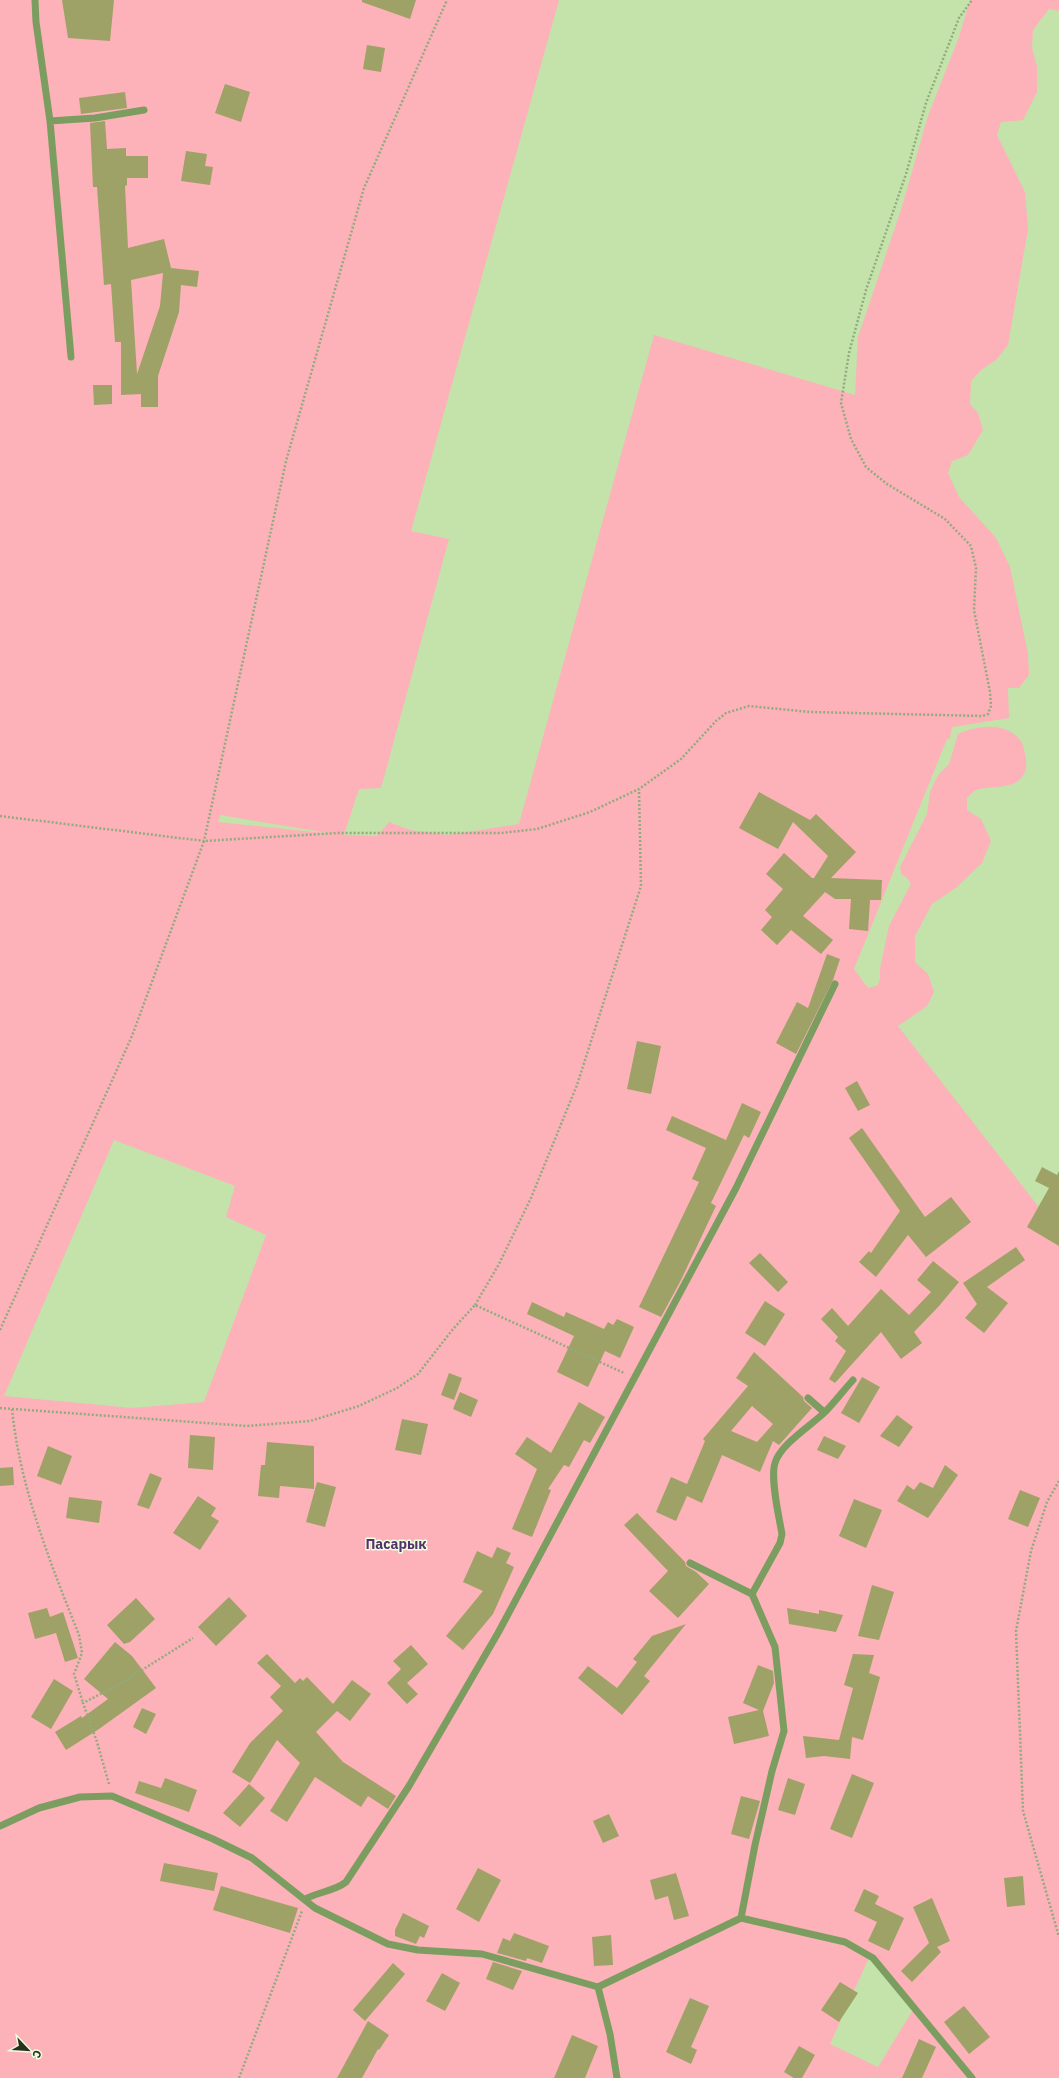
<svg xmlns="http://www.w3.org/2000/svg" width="1059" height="2078" font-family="'IBM Plex Sans',sans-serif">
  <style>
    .green { fill: #fdb1b9; fill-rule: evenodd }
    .building { fill: #9ea266; fill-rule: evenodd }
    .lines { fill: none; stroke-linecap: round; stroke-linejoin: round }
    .path { stroke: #92ab7e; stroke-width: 2.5; stroke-dasharray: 2 2; stroke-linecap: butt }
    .service { stroke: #7c9d60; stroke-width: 7 }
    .labels { text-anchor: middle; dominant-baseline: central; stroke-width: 3; stroke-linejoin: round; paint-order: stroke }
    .quarter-label { font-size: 14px; font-weight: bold; fill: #55326a; stroke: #eefee2 }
  </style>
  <rect width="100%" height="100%" fill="#c4e3ab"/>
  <path class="green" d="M0,0H559L411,531L449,539L381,788L359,789L344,835L377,836L389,822L410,830L447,835L519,824L654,335L855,395L858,337L901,210L928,116L959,37L970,0H1059V11L1049,9L1033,30L1032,48L1037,66V92L1023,120L1001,122L997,135L1025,192L1028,229L1008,345L996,360L981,370L971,381L970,404L978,413L983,430L968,455L952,461L948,473L959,497L996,538L1010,567L1028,654L1029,675L1019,688H1008L1009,718L952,727L950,738L947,739L854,969L868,988L878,985L880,978V968L889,926L911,884L906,877L902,875L900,867L927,814L930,792L938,775L949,764L958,734C977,725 1006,722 1020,740C1023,743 1024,749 1025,754C1027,762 1027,771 1022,777C1013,789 991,786 979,789C974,790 970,795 967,798V810L981,819L991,841L982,863L957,887L932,904L915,936V962L928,974L934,992L927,1006L898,1026L1059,1233V2078H0ZM220,815L334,834L218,822ZM114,1140L235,1186L226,1217L266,1235L204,1402L133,1408L4,1396ZM871,1953L916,2005L878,2067L830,2044Z"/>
  <path class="building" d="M62,0H114L110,41L68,38Z
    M362,0H416L410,19L362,2Z
    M367,45L385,48L381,72L363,69Z
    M225,84L250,92L241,122L215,113Z
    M125,92L127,108L81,114L79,98Z
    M105,121L107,149L126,148V156H148V178H127V185L125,186L128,248L164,239L171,268L199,271L197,287L181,285L179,312L158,376V407H141V394L121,395V342H115L111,284L104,285L97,187H93L90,123ZM163,273L160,306L137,374L131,280Z
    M186,151L207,154L205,166L213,167L210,185L181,181Z
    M93,385H112V404L94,405Z
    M759,792L810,820L816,814L856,852L831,878L882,880L881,900H870L868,931L849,929L851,899H835L825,892L803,916L833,940L821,954L791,930L777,945L761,930L772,917L765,910L783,889L766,874L784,853L812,878H814L828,856L793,822L778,849L739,828Z
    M827,954L840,959L833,980L796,1054L776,1043L797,1002L808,1008Z
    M637,1041L661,1046L651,1094L627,1089Z
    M857,1081L870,1105L858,1111L845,1088Z
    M742,1103L761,1112L749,1138L744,1135L711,1203L716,1206L681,1280L661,1317L639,1307L699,1182L692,1179L706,1148L666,1130L672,1116L726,1140Z
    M862,1128L925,1217L951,1197L971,1222L926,1257L908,1235L876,1277L859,1262L869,1251L871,1253L900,1211L849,1138Z
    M1042,1167L1057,1175L1059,1171V1246L1027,1227L1049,1188L1035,1181Z
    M1016,1247L1025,1260L987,1287L1008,1303L984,1333L965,1318L977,1304L963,1283Z
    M760,1253L788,1282L778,1292L749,1263Z
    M933,1261L959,1282L939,1306L914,1332L922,1343L901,1359L881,1332L835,1383L829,1379L846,1351L835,1341L838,1337L821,1319L832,1308L848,1326L881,1289L909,1315L931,1292L917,1280Z
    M765,1301L785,1314L765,1346L745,1333Z
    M532,1302L564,1317L566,1312L604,1329L608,1322L613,1325L617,1319L634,1327L620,1358L605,1351L588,1387L557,1372L574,1336L527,1314Z
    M754,1352L803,1397L804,1401L812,1408L779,1445L773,1441L760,1472L722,1455L702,1503L687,1496L676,1521L656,1512L671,1477L687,1484L705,1441L703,1439L748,1386L736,1378ZM752,1406L773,1424L757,1442L731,1431Z
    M449,1373L462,1378L454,1400L441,1395Z
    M862,1377L880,1387L859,1423L841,1413Z
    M460,1392L478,1400L471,1417L453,1409Z
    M579,1402L605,1417L590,1443L584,1440L569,1467L564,1465L548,1489L551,1490L532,1537L512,1529L537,1469L515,1454L527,1437L551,1453Z
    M897,1415L913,1427L899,1447L880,1436Z
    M402,1419L428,1424L421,1455L395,1450Z
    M190,1435L215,1437L213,1470L188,1468Z
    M824,1436L846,1446L838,1459L817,1450Z
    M267,1442L314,1446V1489L280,1486L279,1498L258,1496L261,1465H265Z
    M48,1446L72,1456L61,1485L37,1476Z
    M945,1465L958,1475L928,1518L897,1501L907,1485L914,1490L920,1482L933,1488Z
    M13,1467L14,1485L0,1486V1468Z
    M150,1473L162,1478L149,1509L137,1505Z
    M317,1482L336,1487L325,1527L306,1522Z
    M1020,1490L1040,1498L1028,1527L1008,1519Z
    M198,1496L216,1508L211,1516L219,1521L200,1550L173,1533Z
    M69,1497L102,1501L99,1523L66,1518Z
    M854,1499L882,1510L866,1548L839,1536Z
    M637,1513L685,1562L686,1566L696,1572L709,1584L678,1618L649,1591L668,1571L624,1525Z
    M497,1547L511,1553L506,1563L514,1567L493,1614L463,1650L446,1636L483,1591L463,1582L477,1551L492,1558Z
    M872,1585L894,1592L879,1640L858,1636Z
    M229,1597L247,1616L216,1646L198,1627Z
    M136,1598L155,1619L130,1642L124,1644L107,1625Z
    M47,1608L50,1617L63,1612L78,1658L65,1662L56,1633L35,1639L28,1613Z
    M787,1608L819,1614V1610L843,1615L836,1632L789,1624Z
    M686,1624L644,1676L650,1681L622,1715L578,1678L588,1666L617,1688L637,1662L633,1659L652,1636Z
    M115,1642L132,1656L156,1688L99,1729L66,1750L55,1732L81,1716L82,1718L108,1699L84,1679Z
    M411,1645L428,1664L407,1683L418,1694L407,1704L387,1683L401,1669L393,1661Z
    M267,1654L295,1683L300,1678L303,1681L307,1677L333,1704L352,1680L371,1694L350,1721L337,1711L316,1732L343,1762L396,1796L388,1809L368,1796L361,1807L315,1777L287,1822L270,1811L300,1763L277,1740L250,1783L232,1772L250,1743L283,1711L270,1697L281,1686L257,1663Z
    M853,1654L874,1655L869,1673L880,1677L863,1740L852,1737L850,1759L824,1756L806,1758L803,1736L839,1740L853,1688L844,1685Z
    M758,1665L773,1671L774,1683L763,1711L769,1736L734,1744L728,1717L759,1710L743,1703Z
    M54,1679L73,1691L51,1729L31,1717Z
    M142,1708L156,1714L146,1734L133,1727Z
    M852,1774L874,1783L852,1838L830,1829Z
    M165,1778L197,1790L189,1812L135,1793L139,1781L161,1788Z
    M788,1778L805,1784L795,1815L778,1810Z
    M249,1784L265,1798L240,1827L223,1813Z
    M741,1796L760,1801L749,1839L731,1834Z
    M609,1814L619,1836L603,1843L593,1821Z
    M164,1863L218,1873L214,1891L160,1881Z
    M478,1868L501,1880L479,1922L456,1909Z
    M676,1873L689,1916L674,1920L668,1896L655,1900L650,1880Z
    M1023,1876L1025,1905L1007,1907L1004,1878Z
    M221,1886L298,1908L290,1933L213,1910Z
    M864,1889L879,1896L875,1904L904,1918L889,1951L868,1941L877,1922L854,1911Z
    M932,1898L950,1941L937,1947L941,1952L912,1982L901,1971L929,1943L913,1907Z
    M403,1913L429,1926L424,1938L420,1936L416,1944L395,1936V1930Z
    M514,1933L549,1946L542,1963L527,1958L526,1961L497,1953L503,1938L510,1941Z
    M611,1935L613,1965L594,1966L592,1937Z
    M493,1962L522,1971L513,1990L486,1979Z
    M393,1963L405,1974L365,2021L353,2010Z
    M442,1973L460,1983L445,2011L426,2001Z
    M840,1982L858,1993L839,2022L821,2010Z
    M690,1998L709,2006L691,2047L697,2050L691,2064L666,2052Z
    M964,2006L990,2037L969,2054L944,2022Z
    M368,2021L389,2035L379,2050L378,2049L362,2078H337Z
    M572,2035L598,2046L585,2078H554Z
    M919,2039L936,2047L922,2078H902Z
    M799,2046L815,2055L802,2078H794L784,2072Z"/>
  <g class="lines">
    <path class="path" d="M0,816L204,841L286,461L364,188L447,0
      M475,1305L499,1264L531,1198L577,1085L641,886L639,789
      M0,1330L132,1036L204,841L338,833H501L537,829L590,812L639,789L681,759L716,721L726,713L749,706L810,712L983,716L988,714L991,706L990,692L974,610L976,568L971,546L945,519L887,484L866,467L851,439L841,403L849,353L866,290L906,174L926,103L959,18L972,0
      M0,1408L247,1426L310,1421L359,1406L397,1388L418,1374L453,1329L475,1305L624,1373
      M12,1409C20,1488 50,1562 79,1635L82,1653L74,1674L83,1703
      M1059,1481L1047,1502L1031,1551L1016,1631L1023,1811L1059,1937
      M109,1784L97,1742L83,1703L118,1685L193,1638
      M239,2078L302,1911"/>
    <path class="service" d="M35,0L36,22L50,121L71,357
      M50,121L95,118L144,110
      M808,1398L824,1412
      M690,1563L752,1594L775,1647L784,1731L772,1771L755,1845L741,1918
      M752,1594L780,1543L782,1534C779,1517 770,1478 775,1463C780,1445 810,1426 824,1413C834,1403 843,1391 853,1380
      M0,1826L39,1808L80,1797L112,1796L213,1839L252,1858L315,1908L388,1944L418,1950L482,1954L598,1987L741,1918L845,1942L873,1958L972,2078
      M305,1899C318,1892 335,1891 346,1882L409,1786L498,1633L736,1188L835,984
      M598,1987L610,2034L617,2078"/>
  </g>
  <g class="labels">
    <g class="quarter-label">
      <text x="396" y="1544">Пасарык</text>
    </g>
  </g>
  <g transform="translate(28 2050) rotate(115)" stroke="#eefee2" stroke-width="3" paint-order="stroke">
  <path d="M0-3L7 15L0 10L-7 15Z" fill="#26321c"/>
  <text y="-6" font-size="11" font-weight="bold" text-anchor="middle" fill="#26321c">С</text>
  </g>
</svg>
